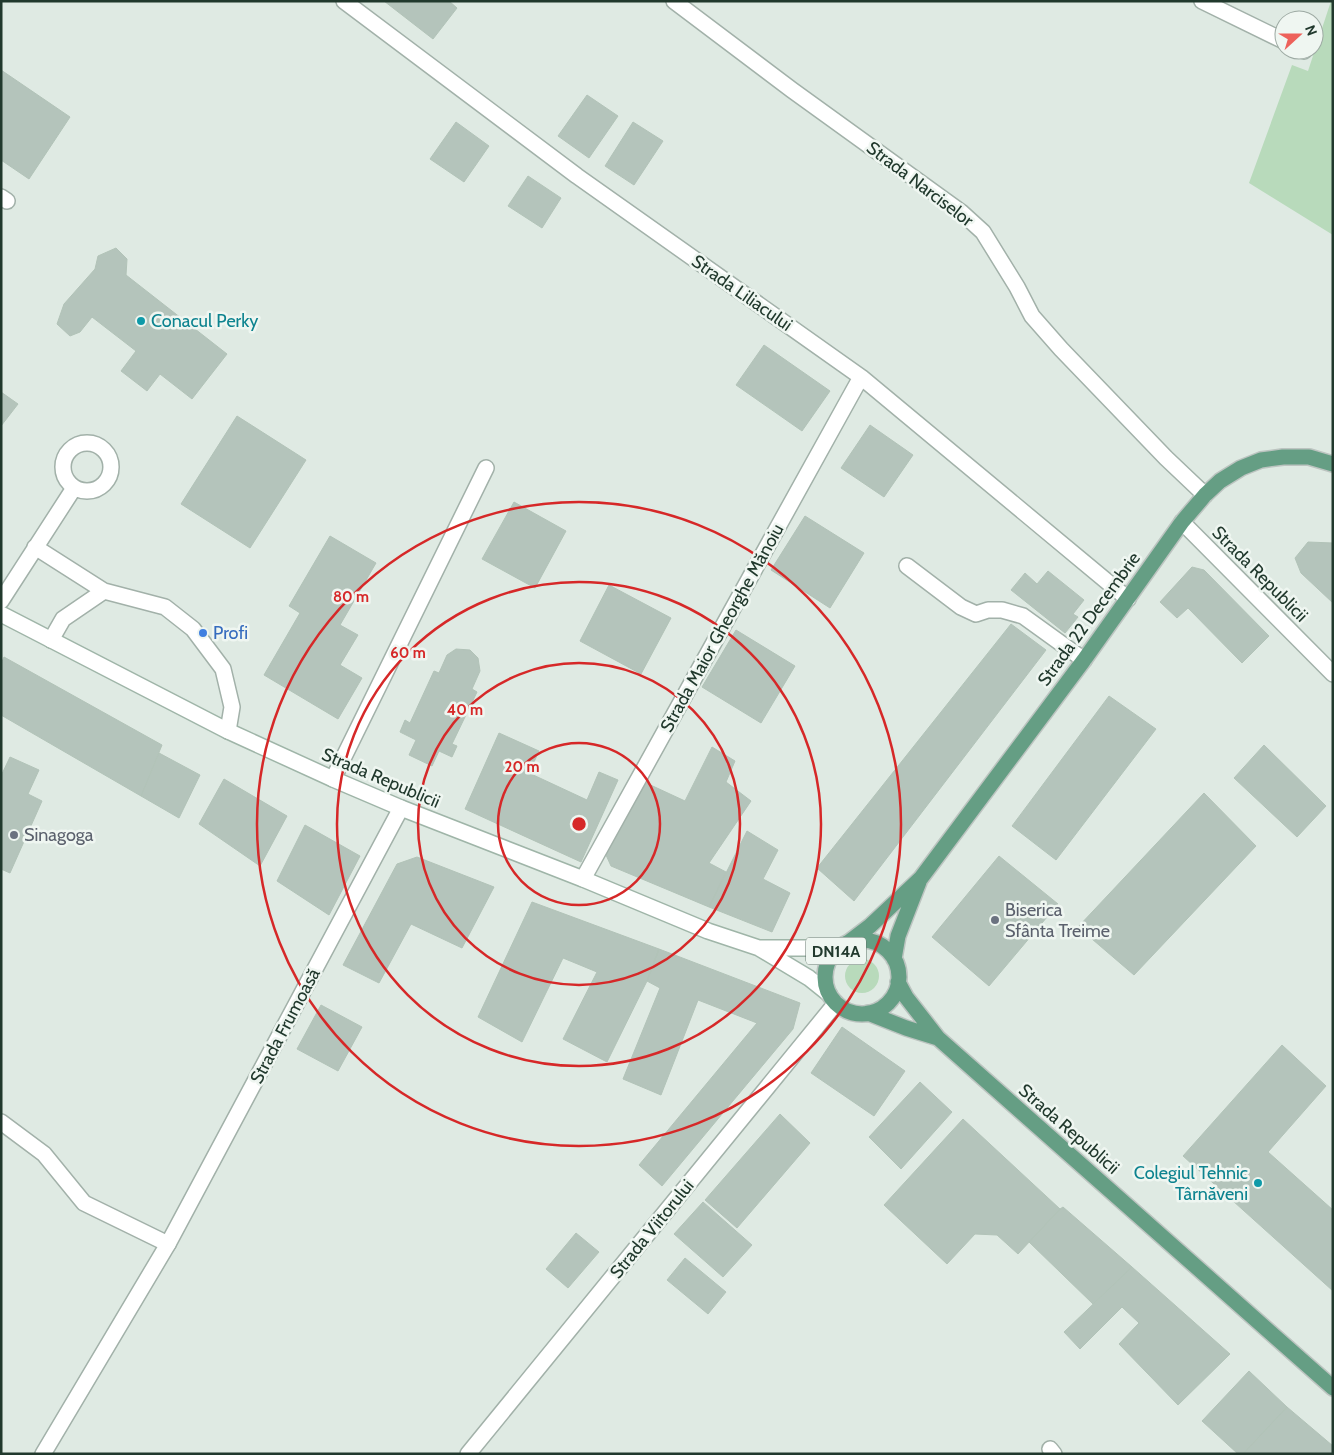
<svg xmlns="http://www.w3.org/2000/svg" width="1334" height="1455" font-family="Cabin,sans-serif">
  <style>
    .green { fill: #b8dabb }
    .building { fill: #b4c4bb; stroke: #b2c3b8 }
    .lines { fill: none; stroke-linecap: round; stroke-linejoin: round }
    .service-casing { stroke: #a2b1a9; stroke-width: 18 }
    .minor-casing { stroke: #a2b1a9; stroke-width: 18 }
    .secondary-casing { stroke: #9fb5a8; stroke-width: 18 }
    .primary-casing { stroke: #bcc4c0; stroke-width: 18 }
    .service { stroke: #fff; stroke-width: 15 }
    .minor { stroke: #fff; stroke-width: 15 }
    .secondary { stroke: #fff; stroke-width: 15 }
    .primary { stroke: #659e84; stroke-width: 15 }
    .ring { fill: none; stroke: #d62828; stroke-width: 2.5 }
    .culture-dot { fill: #0f9aa8; stroke: #eff6f1; stroke-width: 2 }
    .shop-dot { fill: #3f7fe0; stroke: #eff6f1; stroke-width: 2 }
    .worship-dot { fill: #6b7280; stroke: #eff6f1; stroke-width: 2 }
    .labels { text-anchor: middle; dominant-baseline: central; stroke-width: 5; stroke-linejoin: round; paint-order: stroke }
    .shield { fill: #eff6f1; stroke: #5f7268; stroke-width: 1 }
    .shield-label { font-size: 16px; font-weight: bold; fill: #21392d }
    .street-label { font-size: 18px; fill: #21392d; stroke: #eff6f1 }
    .culture-label { font-size: 18px; fill: #0d838f; stroke: #eff6f1; text-anchor: start }
    .shop-label { font-size: 18px; fill: #366cbe; stroke: #eff6f1; text-anchor: start }
    .worship-label { font-size: 18px; fill: #5b616d; stroke: #eff6f1; text-anchor: start }
    .centre { fill: #d62828; stroke: #eff6f1; stroke-width: 2.5 }
    .ring-label { font-size: 15px; text-anchor: middle; font-weight: bold; fill: #d62828; stroke: #eff6f1; stroke-width: 5; stroke-linejoin: round; paint-order: stroke }
  </style>
  <rect width="100%" height="100%" fill="#dfeae3"/>
  <path class="green" d="M1331,1H1333V235L1249,183L1292,65L1308,71Z
    M845 976a17 17 0 1 1 34 0a17 17 0 1 1-34 0Z"/>
  <path class="building" d="M384,1H449L457,8L433,39Z
    M1,70L70,117L29,179L1,160Z
    M587,95L618,116L589,158L558,136Z
    M456,122L489,146L464,182L430,159Z
    M633,122L663,141L634,185L605,166Z
    M528,176L561,198L542,228L508,206Z
    M116,248L127,259L126,275L227,354L192,399L160,374L147,391L121,371L136,351L92,317L80,332L70,336L57,324L64,304L95,269L98,256Z
    M764,345L830,391L802,431L736,385Z
    M1,392L18,404L1,426Z
    M237,416L306,460L250,548L181,504Z
    M870,425L913,455L884,497L841,468Z
    M514,502L566,531L535,588L482,559Z
    M805,516L864,553L830,608L771,570Z
    M330,536L376,563L340,625L358,635L340,665L362,678L338,719L264,675L300,613L289,606Z
    M1308,542L1333,543V603L1301,573L1295,558Z
    M1192,567L1204,570L1269,636L1242,663L1188,608L1177,618L1160,602Z
    M1048,571L1084,600L1073,614L1078,617L1065,633L1011,590L1025,573L1037,584Z
    M609,585L671,618L641,674L580,641Z
    M1011,624L1046,650L854,901L817,868Z
    M736,630L795,666L761,723L702,687Z
    M456,649L470,650L478,658L480,671L472,689L477,692L452,744L457,746L452,757L439,751L432,766L409,755L416,740L400,732L405,720L410,723L434,671L439,673L447,655Z
    M4,657L162,745L141,796L1,715V664Z
    M1109,696L1156,729L1056,860L1012,826Z
    M499,733L539,751L529,773L587,800L599,772L618,780L581,862L465,809Z
    M1264,745L1326,806L1297,837L1234,778Z
    M712,747L735,761L726,782L751,801L709,863L726,872L709,907L611,866L606,855L644,782L685,801Z
    M159,753L200,775L179,818L141,796Z
    M10,757L39,770L28,794L42,801L10,873L1,869V776Z
    M224,779L287,816L260,866L199,824Z
    M1204,793L1256,846L1134,975L1078,927Z
    M305,825L360,856L329,915L277,881Z
    M747,831L778,850L763,879L790,893L772,932L709,907Z
    M999,856L1058,904L989,986L932,937Z
    M417,857L494,887L462,948L411,924L379,983L343,965L397,864Z
    M532,902L659,949L647,981L607,1062L563,1039L597,972L563,958L522,1042L478,1017Z
    M659,949L800,1003L793,1029L662,1186L639,1165L757,1023L698,1000L661,1095L623,1079L660,988L647,981Z
    M321,1005L362,1027L338,1071L297,1049Z
    M842,1027L905,1071L874,1116L811,1073Z
    M1282,1045L1326,1086L1268,1152L1333,1210V1291L1183,1156Z
    M920,1082L952,1112L901,1169L869,1137Z
    M780,1114L810,1143L737,1228L705,1200Z
    M963,1119L1060,1209L1018,1254L997,1235L975,1234L947,1264L884,1205Z
    M703,1202L752,1245L723,1277L674,1234Z
    M1063,1207L1132,1267L1093,1304L1029,1242L1060,1209Z
    M576,1233L599,1252L568,1288L546,1269Z
    M685,1258L726,1292L708,1314L667,1280Z
    M1132,1267L1230,1354L1178,1405L1119,1344L1139,1323L1122,1307L1080,1349L1064,1332Z
    M1249,1371L1287,1407L1243,1454H1238L1202,1421Z
    M1287,1407L1333,1446V1454H1243Z"/>
  <g class="lines">
    <g class="service-casing">
      <path id="service" d="M1,197L7,201
        M63 467a24 24 0 1 1 48 0a24 24 0 1 1-48 0Z
        M35,547L104,591
        M907,566L961,607L976,614L988,610H1002L1023,616L1084,660
        M1,601L74,488
        M51,640L63,619L104,591L165,607L193,629L223,669L232,707L228,731
        M1,1122L44,1154L84,1203L168,1244
        M1050,1449L1054,1454"/>
    </g>
    <g class="minor-casing">
      <path id="minor" d="M344,1L577,176L861,377L1128,599
        M674,1L792,90L961,212L983,232L1017,287L1032,316L1061,349L1166,458L1205,495
        M1202,1L1284,41
        M1303,50L1304,51
        M1182,522L1333,674
        M333,779L486,468
        M583,879L861,377
        M43,1454L168,1244L401,808
        M468,1454L836,1003"/>
    </g>
    <g class="secondary-casing">
      <path id="secondary" d="M1,614L228,731L333,779L401,808L583,879L708,931L759,948L809,978L829,994
        M759,948H838"/>
    </g>
    <g class="primary-casing">
      <path id="primary" d="M825 977a37 37 0 1 1 74 0a37 37 0 1 1-74 0Z
        M849,942L870,926L921,878L1084,660L1182,522L1205,495L1220,481L1241,468L1261,460L1283,457H1309L1333,464
        M894,959L898,936L919,882
        M898,982L906,997L938,1038L1333,1388
        M868,1013L906,1028L938,1038"/>
    </g>
    <use href="#service" class="service"/>
    <use href="#minor" class="minor"/>
    <use href="#secondary" class="secondary"/>
    <use href="#primary" class="primary"/>
  </g>
  <g class="ring">
    <circle cx="579" cy="824" r="81"/>
    <circle cx="579" cy="824" r="161"/>
    <circle cx="579" cy="824" r="242"/>
    <circle cx="579" cy="824" r="322"/>
  </g>
  <g class="culture-dot">
    <circle cx="141" cy="321" r="5"/>
    <circle cx="1258" cy="1183" r="5"/>
  </g>
  <circle class="shop-dot" cx="203" cy="633" r="5"/>
  <g class="worship-dot">
    <circle cx="14" cy="835" r="5"/>
    <circle cx="995" cy="920" r="5"/>
  </g>
  <g class="labels">
    <rect class="shield" x="806" y="937.5" width="60" height="27" rx="4"/>
    <g class="shield-label">
      <text x="836" y="951">DN14A</text>
    </g>
    <g class="street-label">
      <text transform="translate(920 184) rotate(37)">Strada Narciselor</text>
      <text transform="translate(742 293) rotate(35)">Strada Liliacului</text>
      <text transform="translate(1260 574) rotate(45)">Strada Republicii</text>
      <text transform="translate(1089 619) rotate(-54)">Strada 22 Decembrie</text>
      <text transform="translate(722 628) rotate(-61)">Strada Maior Gheorghe Mănoiu</text>
      <text transform="translate(381 778) rotate(23)">Strada Republicii</text>
      <text transform="translate(285 1026) rotate(-62)">Strada Frumoasă</text>
      <text transform="translate(1069 1129) rotate(41)">Strada Republicii</text>
      <text transform="translate(652 1229) rotate(-51)">Strada Viitorului</text>
    </g>
    <g class="culture-label">
      <text x="151" y="321">Conacul Perky</text>
      <text x="1248" y="1173" text-anchor="end">Colegiul Tehnic<tspan x="1248" dy="21">Târnăveni</tspan></text>
    </g>
    <g class="shop-label">
      <text x="213" y="633">Profi</text>
    </g>
    <g class="worship-label">
      <text x="24" y="835">Sinagoga</text>
      <text x="1005" y="910">Biserica<tspan x="1005" dy="21">Sfânta Treime</tspan></text>
    </g>
  </g>
  <circle cx="579" cy="824" r="8" class="centre"/>
  <g class="ring-label">
    <text x="351" y="602">80 m</text>
    <text x="408" y="658">60 m</text>
    <text x="465" y="715">40 m</text>
    <text x="522" y="772">20 m</text>
  </g>
  <rect width="1334" height="1455" fill="none" stroke="#21392d" stroke-width="5"/>
  <g transform="translate(1299 35) rotate(69)"><circle r="24" fill="#eff6f1" stroke="#9daaa3"/>
  <path d="M0-4L9 19L0 12L-9 19Z" fill="#ed615a"/>
  <text y="-8" font-size="14" font-weight="bold" text-anchor="middle" fill="#21392d">N</text>
  </g>
</svg>
